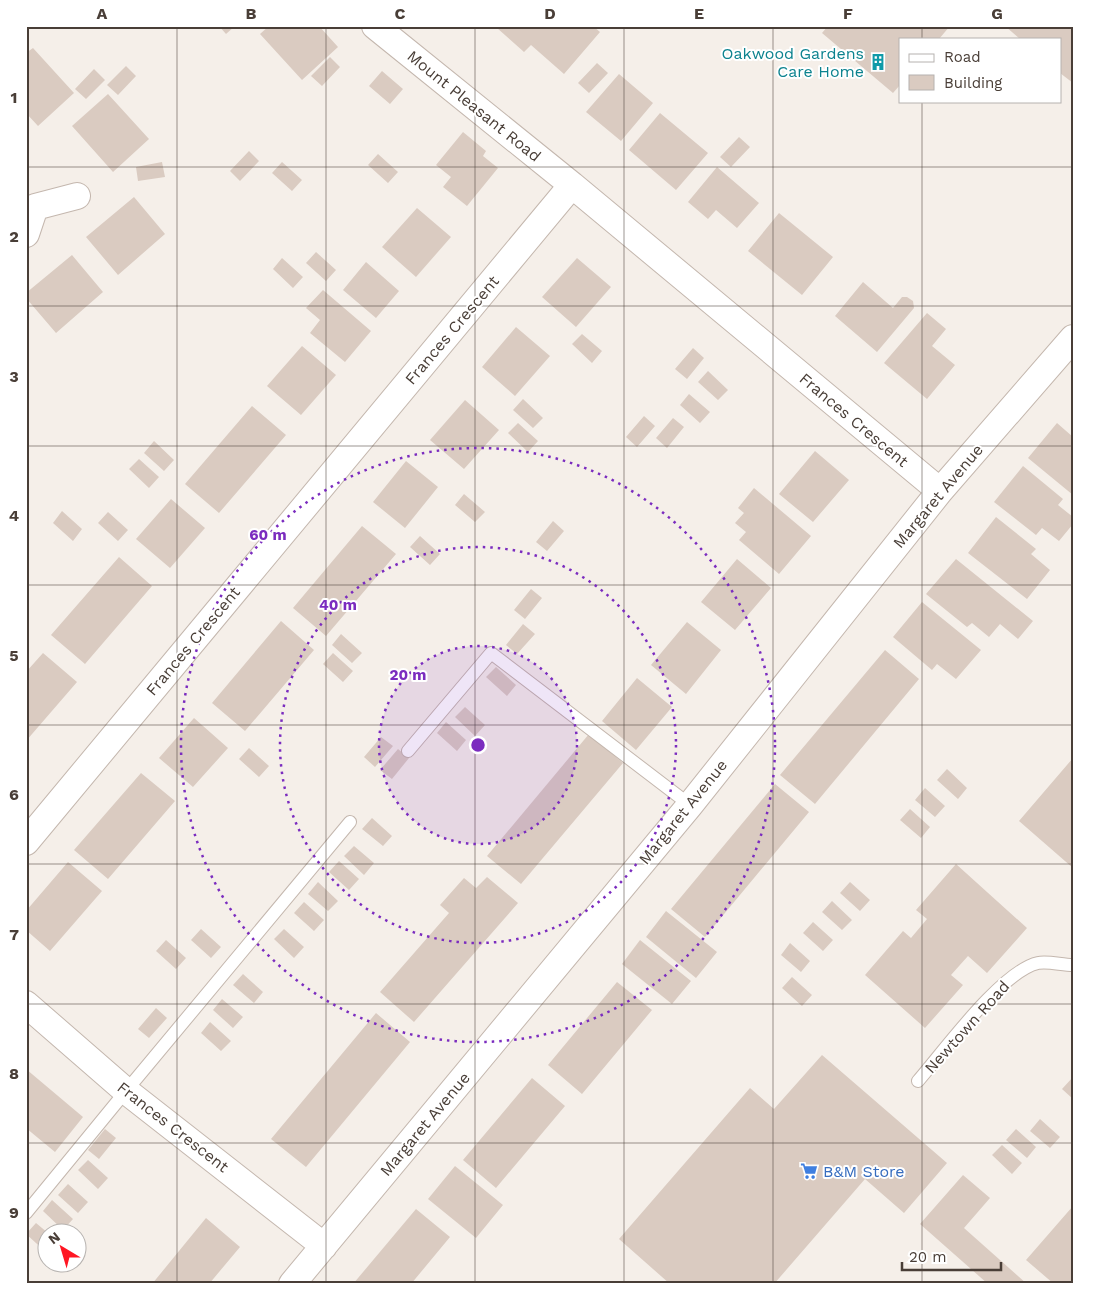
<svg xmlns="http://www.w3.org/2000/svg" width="1099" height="1310" font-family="'Work Sans',sans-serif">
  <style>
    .building { fill: #dacbc1 }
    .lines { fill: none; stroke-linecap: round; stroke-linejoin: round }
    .service-casing { stroke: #c4b7ae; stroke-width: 14 }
    .minor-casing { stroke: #c4b7ae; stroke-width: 28 }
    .service { stroke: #fff; stroke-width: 12 }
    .minor { stroke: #fff; stroke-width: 26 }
    .grid { fill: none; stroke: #493e37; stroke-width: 1; stroke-opacity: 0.55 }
    .ring { fill: none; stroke: #7b2cbf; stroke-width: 2.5; stroke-dasharray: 2.5 5 }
    .labels { text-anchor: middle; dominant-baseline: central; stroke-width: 4; stroke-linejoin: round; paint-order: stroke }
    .culture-label { font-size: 16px; fill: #0d838f; stroke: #fff; text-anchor: end }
    .street-label { font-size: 16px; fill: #493e37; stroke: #fff }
    .shop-label { font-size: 16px; fill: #366cbe; stroke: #fff; text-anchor: start }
    .centre { fill: #7b2cbf; stroke: #fff; stroke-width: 2.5 }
    .ring-label { font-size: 15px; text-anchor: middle; font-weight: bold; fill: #7b2cbf; stroke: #fff; stroke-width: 4; stroke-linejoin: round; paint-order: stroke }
    .neatline { fill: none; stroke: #493e37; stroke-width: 2 }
    .grid-label { font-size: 16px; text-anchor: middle; font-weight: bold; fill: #493e37 }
  </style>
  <rect width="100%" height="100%" fill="#f5efe9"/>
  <path class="building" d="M219,26H235L226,34Z
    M269,26H319L338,47L302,80L260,34Z
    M499,26H593L600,32L564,74L531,45L524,52L497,28Z
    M828,26H950L939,39H900V85L893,93L822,33Z
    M1005,26H1073V83L1060,73V39H1020Z
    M33,48L74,93L38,126L26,113V53Z
    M330,57L340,67L322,86L311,76Z
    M597,63L608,73L589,93L578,83Z
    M126,66L136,76L118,95L107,85Z
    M94,69L105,80L86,99L75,89Z
    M382,71L403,89L390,104L369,86Z
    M619,74L653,103L621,141L586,112Z
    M108,94L149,139L113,172L72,126Z
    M660,113L708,153L676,190L629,150Z
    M463,132L486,151L483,156L498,168L467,206L443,187L451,177L436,165Z
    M739,137L750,147L731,167L720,157Z
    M249,151L259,161L240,181L230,171Z
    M378,154L398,172L388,183L368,165Z
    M162,162L165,177L138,181L136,167Z
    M282,162L302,180L292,191L272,173Z
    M717,167L759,203L737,228L716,210L708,219L688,202Z
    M134,197L165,234L118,275L86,237Z
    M417,208L451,237L416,277L382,247Z
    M779,213L833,257L802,295L748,251Z
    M316,252L336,270L326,281L306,263Z
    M72,255L103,292L56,333L26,298V293Z
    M282,258L303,277L293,288L273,269Z
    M577,258L611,287L576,327L542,297Z
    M366,262L399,291L376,318L343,290Z
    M863,282L893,308L902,297H907L913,301L914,308L877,352L835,316Z
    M323,290L371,331L345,362L310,333L320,320L306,308Z
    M927,313L946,329L932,346L955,365L927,399L884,363Z
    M516,327L550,356L515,396L482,367Z
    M582,334L602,351L592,363L572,344Z
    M302,346L336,375L301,415L267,386Z
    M693,348L704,358L687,379L675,369Z
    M708,371L728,390L718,400L698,382Z
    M689,394L710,412L700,423L680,405Z
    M523,399L543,418L533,428L513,410Z
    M465,400L499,430L464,469L430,440Z
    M252,406L286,435L219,513L185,484Z
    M644,416L655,426L637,447L626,437Z
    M673,418L684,427L667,448L656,438Z
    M518,423L538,441L528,452L508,433Z
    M1057,423L1073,437V495L1028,458Z
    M154,441L174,460L164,471L144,453Z
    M815,451L849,480L813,522L779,494Z
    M139,459L159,477L149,488L129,469Z
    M406,461L438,487L405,528L373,502Z
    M1023,466L1063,499L1058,505L1073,517V524L1059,541L1042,528L1036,535L994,502Z
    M754,488L811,536L779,574L739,540L746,532L735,523L744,513L738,508Z
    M464,494L485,512L475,522L455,505Z
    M171,499L205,528L170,568L136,539Z
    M62,511L82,529L73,541L53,523Z
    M108,512L128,530L118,541L98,523Z
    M996,517L1036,549L1031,554L1050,570L1027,599L968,553Z
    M553,521L564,531L547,551L536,542Z
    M362,526L396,554L326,636L293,608Z
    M420,536L440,554L430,565L410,547Z
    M119,557L152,586L85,664L51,635Z
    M737,559L771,588L735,630L701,602Z
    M956,559L1033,621L1018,639L1000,624L989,637L972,623L967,627L926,594Z
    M531,589L542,598L525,619L514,610Z
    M922,602L981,650L956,679L937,664L932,670L893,637Z
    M281,621L314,650L245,731L212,703Z
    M687,622L721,650L686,694L651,665Z
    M523,624L535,634L517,654L506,645Z
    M341,634L362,653L352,663L332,645Z
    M885,650L919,679L815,804L780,775Z
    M43,653L77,682L26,741V672Z
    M333,653L353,671L343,682L323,664Z
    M496,667L516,685L507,696L486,677Z
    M637,678L672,707L636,750L602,721Z
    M465,707L485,725L475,736L455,717Z
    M194,718L228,748L193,787L159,758Z
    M446,722L466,740L457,751L437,733Z
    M589,734L623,763L521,884L487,856Z
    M381,737L393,746L375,767L364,757Z
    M249,748L269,766L259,777L239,759Z
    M398,749L409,758L392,779L380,770Z
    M1073,758V868L1019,821Z
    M947,769L967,788L958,799L937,780Z
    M141,773L175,801L108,879L74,850Z
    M775,784L809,812L705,937L671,909Z
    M925,788L945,806L935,817L915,800Z
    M910,809L930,827L921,838L900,820Z
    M372,818L392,836L383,846L362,829Z
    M354,846L374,863L364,875L344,856Z
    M339,861L359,879L349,890L329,872Z
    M68,862L102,891L50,951L26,930V911Z
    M956,864L1027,928L987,973L968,956L951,975L963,985L925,1028L865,975L903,931L911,938L927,919L916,910Z
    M487,877L518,903L414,1022L380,992L449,913L440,905L464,878L476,888Z
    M318,882L338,901L328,911L308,894Z
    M850,882L870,900L860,911L840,893Z
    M832,901L852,920L842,930L822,912Z
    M304,902L324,920L314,931L294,913Z
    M666,911L717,952L696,978L646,937Z
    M813,922L833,940L823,951L803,933Z
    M201,929L221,947L211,958L191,940Z
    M284,929L304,947L294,958L274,939Z
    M166,940L186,958L176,969L156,951Z
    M640,940L691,981L672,1004L622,964Z
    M790,943L810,961L801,972L781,955Z
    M243,974L263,992L254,1003L233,985Z
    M792,977L812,995L802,1006L782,988Z
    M617,982L652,1010L582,1094L548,1065Z
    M222,999L243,1017L233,1028L213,1010Z
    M156,1008L167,1018L149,1038L138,1029Z
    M376,1013L410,1042L306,1167L271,1139Z
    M210,1022L231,1041L221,1051L201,1033Z
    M822,1055L947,1163L904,1213L865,1179L774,1284H670L619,1239L750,1088L774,1109Z
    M26,1069L83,1117L55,1152L26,1128Z
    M1073,1077V1099L1062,1089Z
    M532,1078L565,1106L496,1188L463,1160Z
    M1040,1119L1060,1137L1050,1148L1030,1131Z
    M105,1129L116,1138L99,1159L88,1150Z
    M1016,1129L1036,1147L1027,1158L1006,1140Z
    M1002,1145L1022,1163L1012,1174L992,1155Z
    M88,1160L108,1178L98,1189L78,1170Z
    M455,1166L503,1205L476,1238L428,1199Z
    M963,1175L990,1198L964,1228L1027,1284H988L920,1224Z
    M68,1184L88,1202L78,1213L58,1195Z
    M52,1200L73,1219L63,1230L43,1211Z
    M1073,1206V1284H1054L1026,1260Z
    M416,1209L450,1237L411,1284H353Z
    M206,1218L240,1247L209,1284H152Z
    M36,1223L48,1233L46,1252L26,1234Z"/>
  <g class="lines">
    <g class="service-casing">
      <path id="service" d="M408,751L491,653L690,805
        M918,1081C944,1051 1002,971 1038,963C1048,961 1062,965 1073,965
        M26,1213L126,1091L350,822"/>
    </g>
    <g class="minor-casing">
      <path id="minor" d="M375,26L572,185
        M26,234L35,207L77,196
        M26,842L572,185L940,491
        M26,1004L126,1091L324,1246
        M292,1284L690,805L940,491L1073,338"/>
    </g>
    <use href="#service" class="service"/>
    <use href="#minor" class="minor"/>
  </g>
  <path class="grid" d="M177,26V1284M326,26V1284M475,26V1284M624,26V1284M773,26V1284M922,26V39M922,101V1284M26,167H1073M26,306H1073M26,446H1073M26,585H1073M26,725H1073M26,864H1073M26,1004H1073M26,1143H1073"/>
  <circle cx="478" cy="745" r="99" fill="#7b2cbf" fill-opacity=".12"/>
  <g class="ring">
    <circle cx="478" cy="745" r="99"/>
    <circle cx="478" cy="745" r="198"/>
    <circle cx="478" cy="745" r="297"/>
  </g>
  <defs>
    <g id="building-bare" transform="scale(1.35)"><path d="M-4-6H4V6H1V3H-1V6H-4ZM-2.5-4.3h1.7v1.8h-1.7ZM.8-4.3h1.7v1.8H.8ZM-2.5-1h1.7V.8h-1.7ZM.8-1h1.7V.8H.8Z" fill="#0f9aa8" stroke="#fff" stroke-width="2.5" paint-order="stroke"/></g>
    <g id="supermarket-bare" transform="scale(1.35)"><path d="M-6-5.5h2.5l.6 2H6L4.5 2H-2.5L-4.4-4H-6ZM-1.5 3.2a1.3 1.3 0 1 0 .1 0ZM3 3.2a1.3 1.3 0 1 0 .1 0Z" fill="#3f7fe0" stroke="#fff" stroke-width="2.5" paint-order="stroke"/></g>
  </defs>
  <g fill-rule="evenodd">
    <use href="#building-bare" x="878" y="62"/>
    <use href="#supermarket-bare" x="809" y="1171"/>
  </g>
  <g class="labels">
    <g class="culture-label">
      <text x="864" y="53">Oakwood Gardens<tspan x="864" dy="18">Care Home</tspan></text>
    </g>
    <g class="street-label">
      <text transform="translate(474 106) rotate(39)">Mount Pleasant Road</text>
      <text transform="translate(452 330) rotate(-50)">Frances Crescent</text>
      <text transform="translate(854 420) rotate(40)">Frances Crescent</text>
      <text transform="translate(938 496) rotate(-50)">Margaret Avenue</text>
      <text transform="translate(193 641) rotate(-50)">Frances Crescent</text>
      <text transform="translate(683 812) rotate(-51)">Margaret Avenue</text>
      <text transform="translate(967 1027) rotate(-48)">Newtown Road</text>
      <text transform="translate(425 1124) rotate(-50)">Margaret Avenue</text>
      <text transform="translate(173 1127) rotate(38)">Frances Crescent</text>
    </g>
    <g class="shop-label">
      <text x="823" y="1171">B&amp;M Store</text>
    </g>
  </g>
  <circle cx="478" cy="745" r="8" class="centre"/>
  <g class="ring-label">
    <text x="268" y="540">60 m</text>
    <text x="338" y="610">40 m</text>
    <text x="408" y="680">20 m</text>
  </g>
  <rect width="1099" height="1310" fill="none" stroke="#ffffff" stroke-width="55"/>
  <rect x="899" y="38" width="162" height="65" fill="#ffffff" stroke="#b6b2af"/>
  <rect x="909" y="54" width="25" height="8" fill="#ffffff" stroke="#b6b2af"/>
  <text x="944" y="62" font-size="15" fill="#493e37">Road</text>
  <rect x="909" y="75" width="25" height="15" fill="#dacbc1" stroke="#b6b2af"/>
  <text x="944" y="88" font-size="15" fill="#493e37">Building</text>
  <g transform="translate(62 1248) rotate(322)"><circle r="24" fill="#ffffff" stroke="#b6b2af"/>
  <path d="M0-4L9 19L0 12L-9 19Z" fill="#ff1623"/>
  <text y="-8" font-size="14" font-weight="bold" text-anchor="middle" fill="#493e37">N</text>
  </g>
  <path d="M902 1262v8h99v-8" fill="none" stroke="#493e37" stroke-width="2.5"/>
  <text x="909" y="1262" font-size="15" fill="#493e37" stroke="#ffffff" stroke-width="4" paint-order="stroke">20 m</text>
  <rect x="28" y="28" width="1044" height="1254" class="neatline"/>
  <g class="grid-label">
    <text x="102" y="19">A</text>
    <text x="251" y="19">B</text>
    <text x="400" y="19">C</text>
    <text x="550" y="19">D</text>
    <text x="699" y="19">E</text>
    <text x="848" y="19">F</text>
    <text x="997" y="19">G</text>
    <text x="14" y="103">1</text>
    <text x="14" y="242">2</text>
    <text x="14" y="382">3</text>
    <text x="14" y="521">4</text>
    <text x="14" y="661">5</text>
    <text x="14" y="800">6</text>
    <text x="14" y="940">7</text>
    <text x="14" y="1079">8</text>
    <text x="14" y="1218">9</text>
  </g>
</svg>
